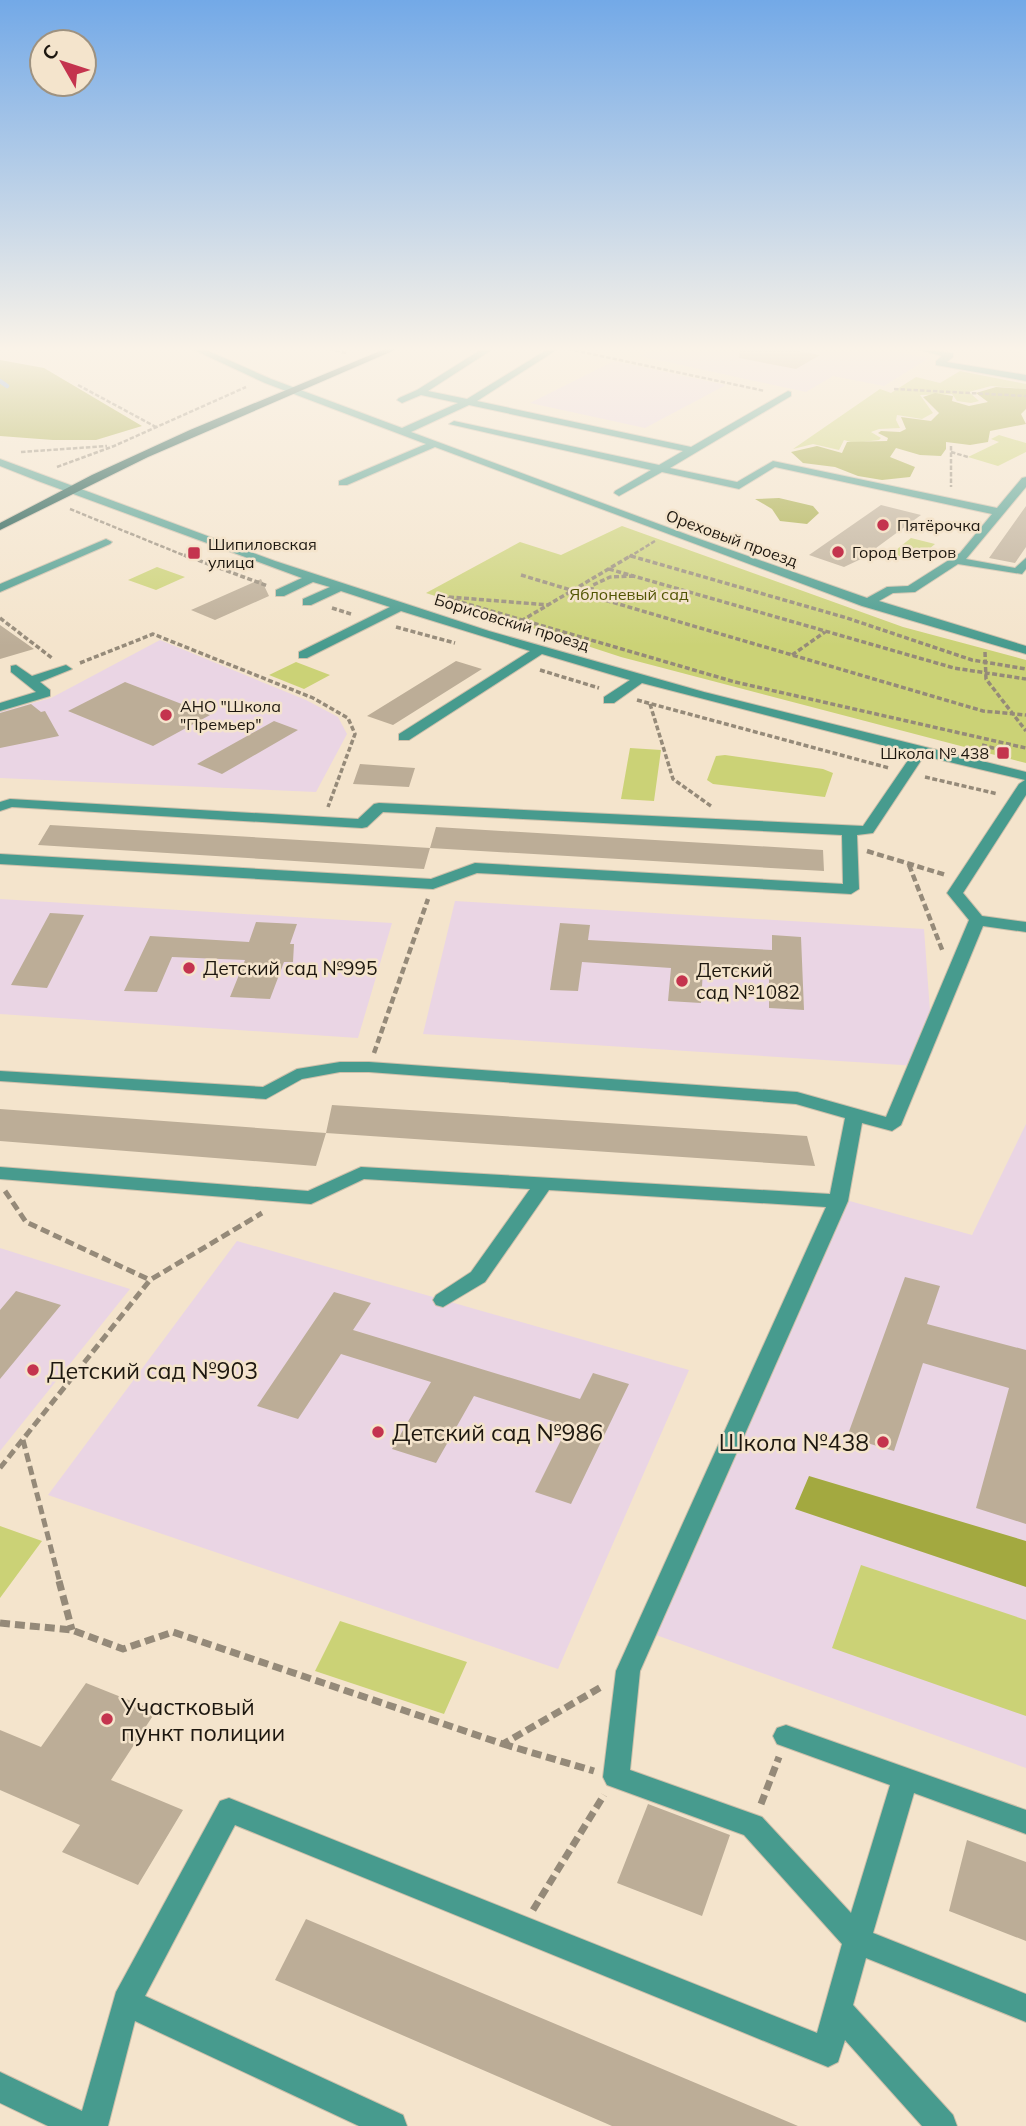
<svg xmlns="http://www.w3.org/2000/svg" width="1026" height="2126" font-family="Mulish,sans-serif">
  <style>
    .education { fill: #ead5e4 }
    .green { fill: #cbd276 }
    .forest { fill: #a3a940 }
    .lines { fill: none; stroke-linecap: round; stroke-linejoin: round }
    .stream { stroke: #6398e5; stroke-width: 4.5 }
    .building { fill: #bcad97 }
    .minor-casing { stroke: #cdbfaa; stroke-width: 2 }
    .major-casing { stroke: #cdbfaa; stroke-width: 2 }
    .path-far4 { stroke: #958a79; stroke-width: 2.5; stroke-dasharray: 4.5 2; stroke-linecap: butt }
    .path-far3 { stroke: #958a79; stroke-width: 3.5; stroke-dasharray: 5 2.5; stroke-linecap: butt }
    .path-far2 { stroke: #958a79; stroke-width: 4.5; stroke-dasharray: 7 3.5; stroke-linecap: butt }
    .path-far1 { stroke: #958a79; stroke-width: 5; stroke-dasharray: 9 4.5; stroke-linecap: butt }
    .path { stroke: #958a79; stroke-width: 7; stroke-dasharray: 10 5; stroke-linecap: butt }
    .minor { fill: #479b8e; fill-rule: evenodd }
    .major { fill: #094c43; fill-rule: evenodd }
    .poi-dot { fill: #c4344e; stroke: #f4e4cc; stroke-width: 2.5 }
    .labels { text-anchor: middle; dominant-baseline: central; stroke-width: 5; stroke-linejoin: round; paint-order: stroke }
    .far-poi-label { font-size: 16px; fill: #1d170f; stroke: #f4e4cc; text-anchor: start }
    .far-street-label { font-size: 16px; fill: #1d170f; stroke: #f4e4cc }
    .far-park-label { font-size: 16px; fill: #515402; stroke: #f4e4cc }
    .poi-label { font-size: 19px; fill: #1d170f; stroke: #f4e4cc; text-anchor: start }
    .near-poi-label { font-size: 23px; fill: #1d170f; stroke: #f4e4cc; text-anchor: start }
  </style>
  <rect width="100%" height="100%" fill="#f4e4cc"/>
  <path class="education" d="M655,349H882L929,358L884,386L833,376L806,392L640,356Z
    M614,361L726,385L645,428L530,403Z
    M160,640L306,700L338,717L347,734L316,792L0,778V712L51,698Z
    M0,899L392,923L358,1038L0,1014Z
    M455,901L924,929L933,1052L917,1066L423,1034Z
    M1026,1124V1768L656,1635L846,1200L972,1235Z
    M237,1241L689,1370L558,1669L48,1495Z
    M0,1248L130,1289L0,1451Z"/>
  <path class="green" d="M960,371L1026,384V389L991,386L969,392L979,401L971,403L957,401L952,394L920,395L933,413L922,419L897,415L896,420L900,428L879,429L871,432L881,438L879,440L854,443L844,440L839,450L813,444L793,449L880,389L891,393L916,377L940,383Z
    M999,435L1026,443V452L998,466L968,457L999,442L991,439Z
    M622,526L903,627L1026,660V763L621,657L426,593L520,542L561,555Z
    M911,538L935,544L916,560L891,554Z
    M157,567L185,577L156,590L128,580Z
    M296,662L330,675L304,689L269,675Z
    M630,748L661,750L654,801L621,799Z
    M725,755L823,769L833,773L825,797L713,784L707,780L716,756Z
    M0,1526L42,1541L0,1598Z
    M861,1565L1026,1620V1716L832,1648Z
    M340,1621L467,1662L444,1714L315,1671Z"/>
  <path class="forest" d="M0,360L44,368L142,426L96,440H53L0,436Z
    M996,387L1026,389V409L1021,414L1026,424L990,431L988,442L970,445L946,442V449L941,456L920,455L896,448L890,457L915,467L910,477L882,480L858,476L835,467L803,463L791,452L817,446L842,453L847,442L887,441L888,438L878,433L881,431L900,432L906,429L901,417L931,421L939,413L923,397L935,393L953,396L952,401L969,406L988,402L976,393Z
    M779,498L813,506L819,513L807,524L780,521L772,509L755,499Z
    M809,1476L1026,1541V1587L795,1509Z"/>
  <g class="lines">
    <path class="stream" d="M0,381L7,386"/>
  </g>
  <path class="building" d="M740,349H788L820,355L796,369L739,358Z
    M881,505L921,515L861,559L844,567L809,555Z
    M1026,506V547L1015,563L989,558Z
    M261,579L269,596L215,620L191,610Z
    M0,625L34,649L0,659Z
    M456,661L482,669L393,725L367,716Z
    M125,682L210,715L153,746L68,711Z
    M31,704L41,712L45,711L59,736L0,748V713Z
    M274,721L298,730L222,774L197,764Z
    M360,764L415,768L409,787L353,784Z
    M50,825L333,842L430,848L424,869L38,845Z
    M436,827L823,850L824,871L430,848Z
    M50,913L84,915L47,988L11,985Z
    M256,922L297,924L290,944H294L293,962H284L270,999L230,997L245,960L172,957L157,992L124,991L150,936L249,942Z
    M560,923L590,925L588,940L772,950V935L801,937L804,1010L769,1008V974L703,970L701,1003L668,1001L671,968L582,962L578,991L550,990Z
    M332,1105L807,1136L815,1166L326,1133Z
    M0,1109L326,1133L316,1166L0,1141Z
    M905,1277L940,1286L927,1324L1026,1350V1524L976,1508L1009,1388L923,1363L894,1451L847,1437Z
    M16,1291L61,1305L0,1379V1310Z
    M334,1292L371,1303L353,1330L580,1399L593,1373L629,1384L571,1504L535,1492L568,1426L474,1396L436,1463L392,1449L431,1382L341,1354L298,1419L257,1406Z
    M86,1683L156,1711L111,1780L183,1810L138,1885L62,1852L80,1825L0,1790V1730L41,1747Z
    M648,1804L730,1835L702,1916L617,1883Z
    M967,1840L1026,1862V1941L949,1911Z
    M306,1919L798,2126H612L275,1980Z"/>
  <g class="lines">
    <g class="minor-casing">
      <path id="minor" d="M192,349H204L271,379L402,428L458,403L421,395L402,403L397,400L399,398L417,390L482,349H493L428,391L467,399L548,349H558L477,401L691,447L788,391L791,392V396L670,468L737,482L773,461L997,508L1022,478L1026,477V487L966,559L1015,568L1026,558V569L1022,574L958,564L915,592L893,593L879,601L1026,646V654L862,606L435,447L347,485H339V481L426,444L265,383ZM469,405L683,451L659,465L454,421L449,424L651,470L615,491L614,493L619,496L662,472L739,489L775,467L992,514L960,553L908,586L887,587L867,598L691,536L411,432Z
        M916,349L953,353V357L947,362L1026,375V381L936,365V361L942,356Z
        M0,459L275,561L489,631L704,692L1026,772V795L963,893L982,916L1026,922V932L983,926L901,1125L892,1131L862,1123L848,1201L640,1671L630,1770L762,1817L851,1913L890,1785L777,1744L773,1736L777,1728L786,1725L1026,1810V1834L914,1793L873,1933L1026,1994V2022L866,1958L853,2005L953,2115L957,2126H922L845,2040L838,2062L828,2067L235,1825L145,1996L403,2115L407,2126H359L135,2021L108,2126H48L0,2103V2072L82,2111L116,1992L220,1801L229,1798L817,2033L842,1944L744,1835L607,1785L603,1777L616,1671L826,1207L549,1190L485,1282L443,1307L436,1305L433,1300L436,1295L471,1272L530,1189L364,1179L311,1204L0,1179V1167L308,1191L361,1167L830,1194L845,1118L796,1104L369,1072H340L302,1079L266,1099L0,1081V1071L263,1087L297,1069L340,1062H369L797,1092L886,1117L969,920L947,893L1019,784L1025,780L924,756L873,833L857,835L859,889L851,894L477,873L433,889L0,864V854L431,879L475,863L843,884L842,835L383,812L367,827L362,828L12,807L0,811V802L10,799L358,819L374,804L379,803L863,826L913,753L642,683L614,703H604V697L630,680L542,654L409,740H399V734L530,651L401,611L307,658H299V652L390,607L341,591L311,605H303V599L330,587L313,582L284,596H276V590L302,578L38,481L0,466Z
        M106,539L112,542L110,544L0,592V584Z
        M16,665L32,676L66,665L72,669L40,682L50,690V696L0,711V703L36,692L11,672V666Z"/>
    </g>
    <g class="major-casing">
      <path id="major" d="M385,349H397L148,457L0,530V523L92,475L190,430Z"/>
    </g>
    <path class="path-far4" d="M329,349L346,353
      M568,349L765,391
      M78,385L156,427
      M894,389L1026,396
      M951,446V487
      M21,452L107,446
      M951,452L968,457
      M57,467L114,446L246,387
      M70,509L188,557
      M629,557L655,541"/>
    <path class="path-far3" d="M184,555L268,586
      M631,556L847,618L972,660L1026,669
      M609,569L954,668L1026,679
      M521,575L594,597
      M634,576L610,577L593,585L591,592L598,598L983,711L1026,715
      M440,596L735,682L1026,748
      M449,597L549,605
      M332,608L351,614
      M0,618L52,658
      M521,621L632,555
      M396,627L455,643
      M985,652L986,679L1026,731
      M792,655L825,632
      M80,663L153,634L313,698L348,718L355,734L328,807
      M540,670L599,688
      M637,700L889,768
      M650,704L673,779L711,806
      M982,745L1008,752
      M925,777L998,794"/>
    <path class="path-far2" d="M867,851L946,875
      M909,865L943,952
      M374,1053L428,899"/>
    <path class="path-far1" d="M5,1191L26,1222L150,1280
      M23,1440L60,1583
      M0,1468L150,1280L262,1213"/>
    <path class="path" d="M59,1581L72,1630
      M0,1623L72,1630L123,1649L173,1632L503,1744L603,1686
      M503,1744L594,1771
      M761,1804L779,1757
      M533,1910L604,1795"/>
    <use href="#minor" class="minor"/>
    <use href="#major" class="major"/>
  </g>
  <linearGradient id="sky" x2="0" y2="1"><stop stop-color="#73a9e7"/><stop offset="0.54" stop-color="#faf3e8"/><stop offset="1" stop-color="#faf3e8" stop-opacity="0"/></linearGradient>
  <rect width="1026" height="646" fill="url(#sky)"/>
  <g class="poi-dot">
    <circle cx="883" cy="525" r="7"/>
    <circle cx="838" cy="552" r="7"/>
    <rect x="187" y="546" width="14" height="14" rx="3.5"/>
    <circle cx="166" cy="715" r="7"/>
    <rect x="996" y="746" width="14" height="14" rx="3.5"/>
    <circle cx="189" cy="968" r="7"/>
    <circle cx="682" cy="981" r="7"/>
    <circle cx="33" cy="1370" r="7"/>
    <circle cx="378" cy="1432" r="7"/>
    <circle cx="883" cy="1442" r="7"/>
    <circle cx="107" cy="1719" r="7"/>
  </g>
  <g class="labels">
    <g class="far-poi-label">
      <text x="897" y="525">Пятёрочка</text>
      <text x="208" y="544">Шипиловская<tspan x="208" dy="18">улица</tspan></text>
      <text x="852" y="552">Город Ветров</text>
      <text x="180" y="706">АНО "Школа<tspan x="180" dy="18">"Премьер"</tspan></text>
      <text x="989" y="753" text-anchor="end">Школа № 438</text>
    </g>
    <g class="far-street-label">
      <text transform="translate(732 538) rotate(20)">Ореховый проезд</text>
      <text transform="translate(512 622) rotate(17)">Борисовский проезд</text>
    </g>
    <g class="far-park-label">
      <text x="629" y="594">Яблоневый сад</text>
    </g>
    <g class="poi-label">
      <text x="203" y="968">Детский сад №995</text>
      <text x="696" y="970">Детский<tspan x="696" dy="22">сад №1082</tspan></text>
    </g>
    <g class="near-poi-label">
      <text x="47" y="1370">Детский сад №903</text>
      <text x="392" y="1432">Детский сад №986</text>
      <text x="869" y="1442" text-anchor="end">Школа №438</text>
      <text x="121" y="1706">Участковый<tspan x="121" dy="26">пункт полиции</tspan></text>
    </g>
  </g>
  <g transform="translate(63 63) rotate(309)"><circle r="33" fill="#f4e4cc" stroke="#9e9280" stroke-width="2"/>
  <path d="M0-5L12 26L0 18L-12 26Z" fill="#c4344e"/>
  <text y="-10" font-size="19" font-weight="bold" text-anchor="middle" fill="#1d170f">С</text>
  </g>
</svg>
